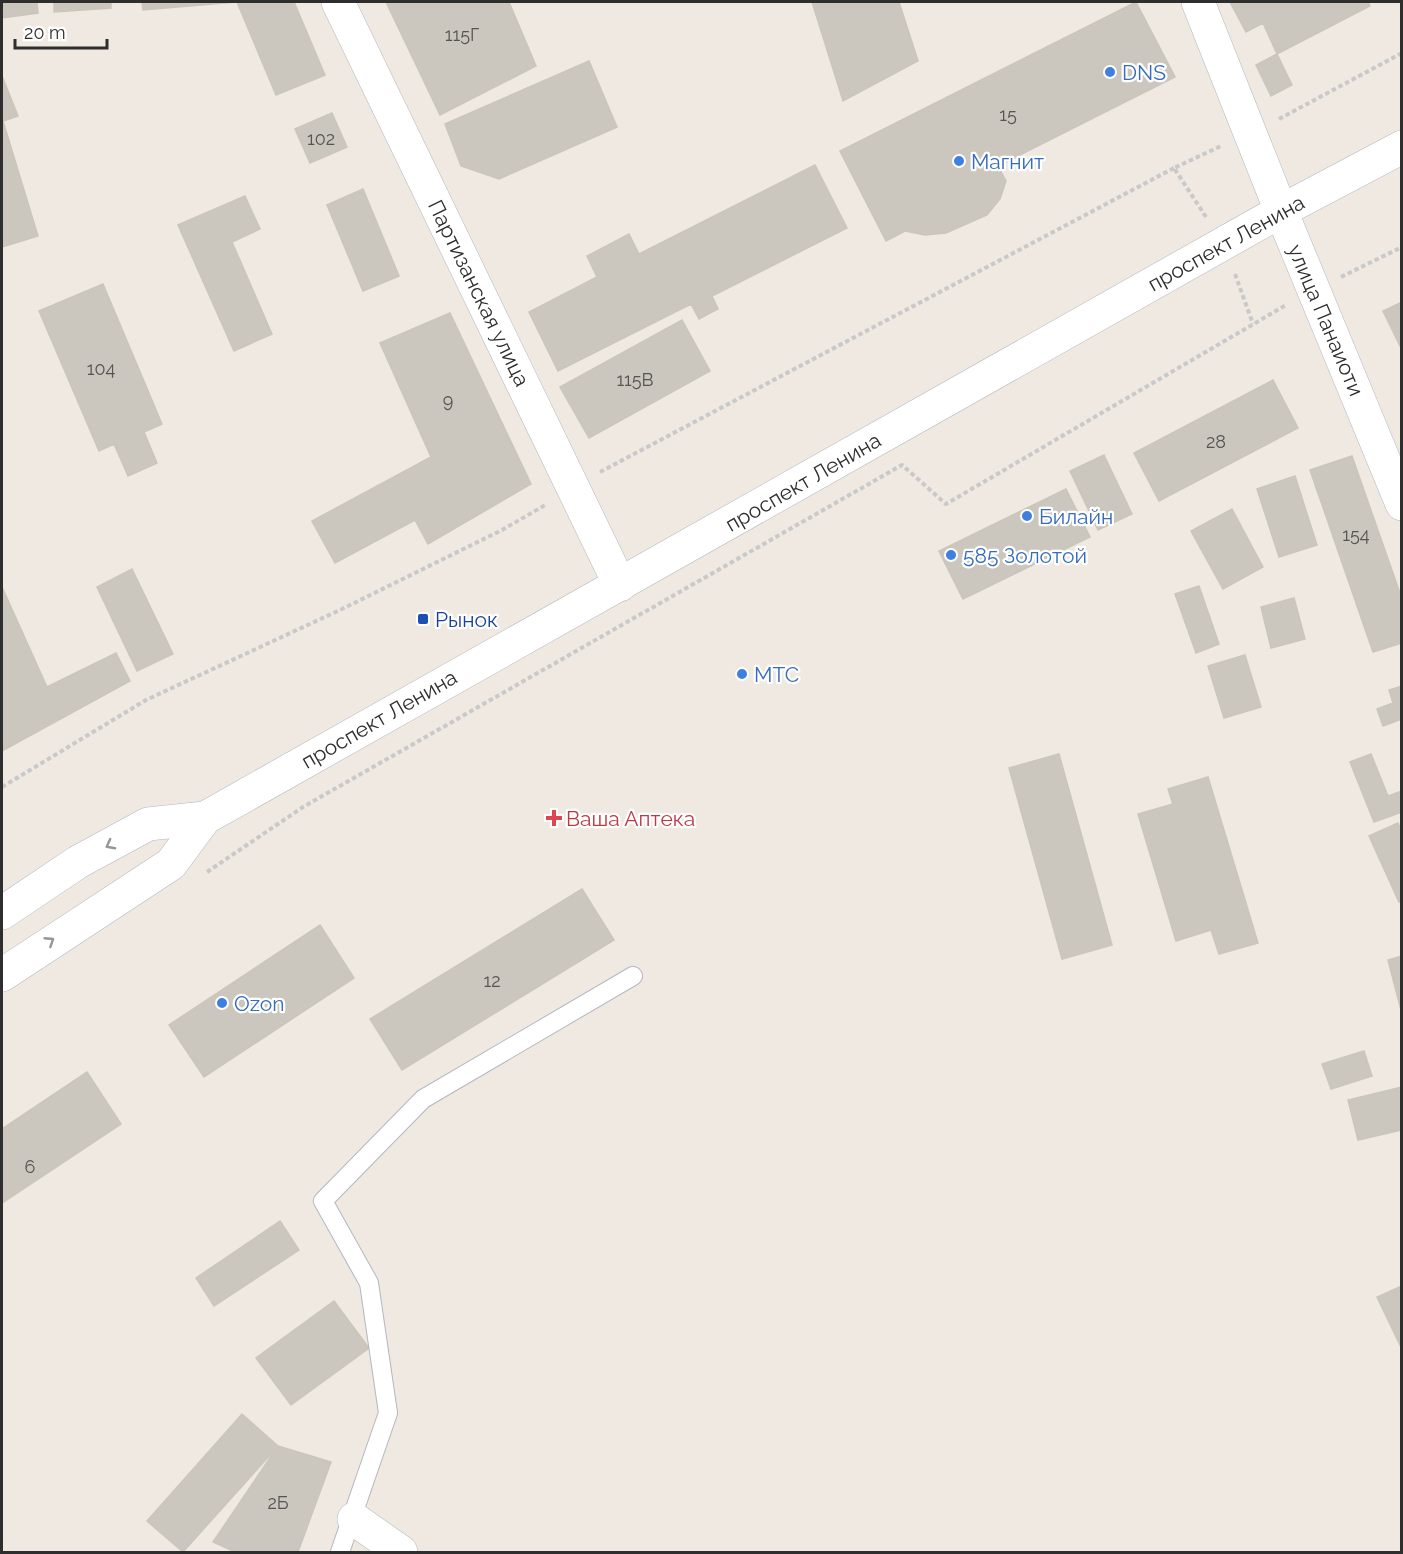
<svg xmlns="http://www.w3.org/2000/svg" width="1403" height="1554" font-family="Raleway,sans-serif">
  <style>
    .building { fill: #cbc7bf; stroke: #cbc5ba; stroke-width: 1.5 }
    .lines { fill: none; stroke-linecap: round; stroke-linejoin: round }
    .service-casing { stroke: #b4b7c1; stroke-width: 20 }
    .minor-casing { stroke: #b4b7c1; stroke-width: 34 }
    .tertiary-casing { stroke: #b4b7c1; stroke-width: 34 }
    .secondary-casing { stroke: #b4b7c1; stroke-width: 34 }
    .path { stroke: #c9c9c9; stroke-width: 4; stroke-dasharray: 4.5 3; stroke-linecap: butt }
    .service { stroke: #fff; stroke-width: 18 }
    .minor { stroke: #fff; stroke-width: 33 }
    .tertiary { stroke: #fff; stroke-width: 33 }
    .secondary { stroke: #fff; stroke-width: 33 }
    .oneway { stroke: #969696 }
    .shop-dot { fill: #3f7fe0; stroke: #fff; stroke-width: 2 }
    .transit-dot { fill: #1a4fb4; stroke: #fff; stroke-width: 2 }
    .health-dot { fill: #e0444e; stroke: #fff; stroke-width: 2 }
    .labels { text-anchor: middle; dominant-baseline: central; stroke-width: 4.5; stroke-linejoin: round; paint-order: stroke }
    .number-label { font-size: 18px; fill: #555452 }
    .shop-label { font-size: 21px; fill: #366cbe; stroke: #fff; text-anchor: start }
    .street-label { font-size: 21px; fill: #2e2e2e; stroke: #fff }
    .transit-label { font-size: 21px; fill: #164399; stroke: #fff; text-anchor: start }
    .health-label { font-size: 21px; fill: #be3a42; stroke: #fff; text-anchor: start }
  </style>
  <rect width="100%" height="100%" fill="#efe9e1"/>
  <path class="building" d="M2,2H37L38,13L2,18Z
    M54,2H111V8L54,12Z
    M142,2H294L325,75L276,95L237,2L143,10Z
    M386,2H509L536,66L440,115Z
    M812,2H899L918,61L843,101Z
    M1136,2L1175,77L998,166L1006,181L1000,199L987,215L946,233L925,235L905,231L886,241L840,151Z
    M1230,2H1368L1370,6L1277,54L1263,23L1246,32Z
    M1277,54L1292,85L1271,96L1256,65Z
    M589,61L617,127L499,179L461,166L445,124Z
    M2,76L18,116L3,121L38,236L2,247Z
    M332,113L347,147L310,163L295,129Z
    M815,165L847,228L712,296L718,309L699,319L691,304L558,371L529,312L597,277L587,256L629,234L639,254Z
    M363,189L399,276L363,291L327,205Z
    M245,196L260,229L232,242L272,334L234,351L178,225Z
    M103,284L162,424L144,432L157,463L128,476L114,444L99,451L39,311Z
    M1402,302V350L1383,311Z
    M450,313L531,484L428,544L415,520L335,563L312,521L431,457L380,343Z
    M682,320L710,371L589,438L560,387Z
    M1273,380L1298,428L1159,501L1134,453Z
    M1104,455L1132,514L1098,530L1070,471Z
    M1352,456L1402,599V643L1373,652L1310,470Z
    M1295,476L1317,545L1279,557L1257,489Z
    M1066,489L1090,537L963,599L939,551Z
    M1232,509L1263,567L1223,589L1191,531Z
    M132,569L173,654L137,671L97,587Z
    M1199,586L1219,644L1196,653L1175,594Z
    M2,587L47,687L116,653L130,681L2,751Z
    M1294,598L1305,639L1271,648L1261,607Z
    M1245,655L1261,707L1224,718L1208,666Z
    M1402,686V719L1383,726L1377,709L1393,703L1389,690Z
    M1059,754L1112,945L1062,959L1009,768Z
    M1371,754L1388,796L1402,791V812L1374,822L1350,762Z
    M1208,777L1258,943L1219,954L1211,930L1176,941L1138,814L1173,804L1168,789Z
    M1398,823L1402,832V901L1399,902L1369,836Z
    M582,889L614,940L402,1070L370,1019Z
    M320,925L354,978L204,1077L169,1025Z
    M1402,956V1014L1388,960Z
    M1364,1051L1372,1076L1331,1089L1322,1064Z
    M87,1072L121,1124L2,1203V1129Z
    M1402,1087V1130L1358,1140L1348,1100Z
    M280,1221L299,1250L214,1306L196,1278Z
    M1402,1286V1344L1400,1345L1377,1297Z
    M334,1301L369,1348L291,1405L256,1358Z
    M242,1414L278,1446L183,1552L147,1521Z
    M278,1446L331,1462L298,1552H235L213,1542Z"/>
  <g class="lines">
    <g class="service-casing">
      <path id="service" d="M340,1552L388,1413L369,1283L323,1201L423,1099L633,976"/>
    </g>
    <g class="minor-casing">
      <path id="minor" d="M338,2L620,585
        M1198,2L1281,211
        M354,1519L401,1552"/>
    </g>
    <g class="tertiary-casing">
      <path id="tertiary" d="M1281,211L1402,504"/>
    </g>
    <g class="secondary-casing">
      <path id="secondary" d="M2,913L78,862L148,824L205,818L1281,211L1402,147
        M2,975L171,864L205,818"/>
    </g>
    <path class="path" d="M1279,119L1402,53
      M1206,217L1174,168L1221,146
      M1235,274L1253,324
      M1341,277L1402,247
      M600,472L1174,168
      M2,787L146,700L340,610L502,530L547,504
      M207,872L303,807L902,465L946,504L1286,305"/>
    <use href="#service" class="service"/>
    <use href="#minor" class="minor"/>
    <use href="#tertiary" class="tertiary"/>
    <use href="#secondary" class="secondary"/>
  </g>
  <defs><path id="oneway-chevron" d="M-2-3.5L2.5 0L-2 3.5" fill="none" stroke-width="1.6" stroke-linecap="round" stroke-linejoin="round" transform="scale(1.5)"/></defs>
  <g class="oneway">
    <use href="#oneway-chevron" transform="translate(110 845) rotate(152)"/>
    <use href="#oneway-chevron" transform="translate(50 941) rotate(-33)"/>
  </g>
  <g class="shop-dot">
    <circle cx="1110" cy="72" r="6"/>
    <circle cx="959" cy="161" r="6"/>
    <circle cx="1027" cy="516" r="6"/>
    <circle cx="951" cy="555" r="6"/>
    <circle cx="742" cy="674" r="6"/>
    <circle cx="222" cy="1003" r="6"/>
  </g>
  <rect class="transit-dot" x="417" y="613" width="12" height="12" rx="3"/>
  <path class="health-dot" d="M551 809h6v6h6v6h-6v6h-6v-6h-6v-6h6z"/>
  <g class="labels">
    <g class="number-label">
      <text x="462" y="34">115Г</text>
      <text x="1008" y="114">15</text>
      <text x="321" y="138">102</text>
      <text x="101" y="368">104</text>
      <text x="635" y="379">115В</text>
      <text x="448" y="400">9</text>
      <text x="1216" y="441">28</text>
      <text x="1356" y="534">154</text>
      <text x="492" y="980">12</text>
      <text x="30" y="1166">6</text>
      <text x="278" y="1502">2Б</text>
    </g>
    <g class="shop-label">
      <text x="1122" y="72">DNS</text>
      <text x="971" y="161">Магнит</text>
      <text x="1039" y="516">Билайн</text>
      <text x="963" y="555">585 Золотой</text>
      <text x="754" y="674">МТС</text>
      <text x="234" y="1003">Ozon</text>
    </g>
    <g class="street-label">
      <text transform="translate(1226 243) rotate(-29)">проспект Ленина</text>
      <text transform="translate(479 293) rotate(64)">Партизанская улица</text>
      <text transform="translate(1326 320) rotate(67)">улица Панаиоти</text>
      <text transform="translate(803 482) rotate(-30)">проспект Ленина</text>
      <text transform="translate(379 719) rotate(-30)">проспект Ленина</text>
    </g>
    <g class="transit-label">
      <text x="435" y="619">Рынок</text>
    </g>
    <g class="health-label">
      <text x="566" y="818">Ваша Аптека</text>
    </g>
  </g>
  <rect width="1403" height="1554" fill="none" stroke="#2e2e2e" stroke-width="6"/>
  <path d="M15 39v9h92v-9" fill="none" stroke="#2e2e2e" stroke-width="3"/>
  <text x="24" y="39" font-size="18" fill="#2e2e2e" stroke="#ffffff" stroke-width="4.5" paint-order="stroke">20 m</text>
</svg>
